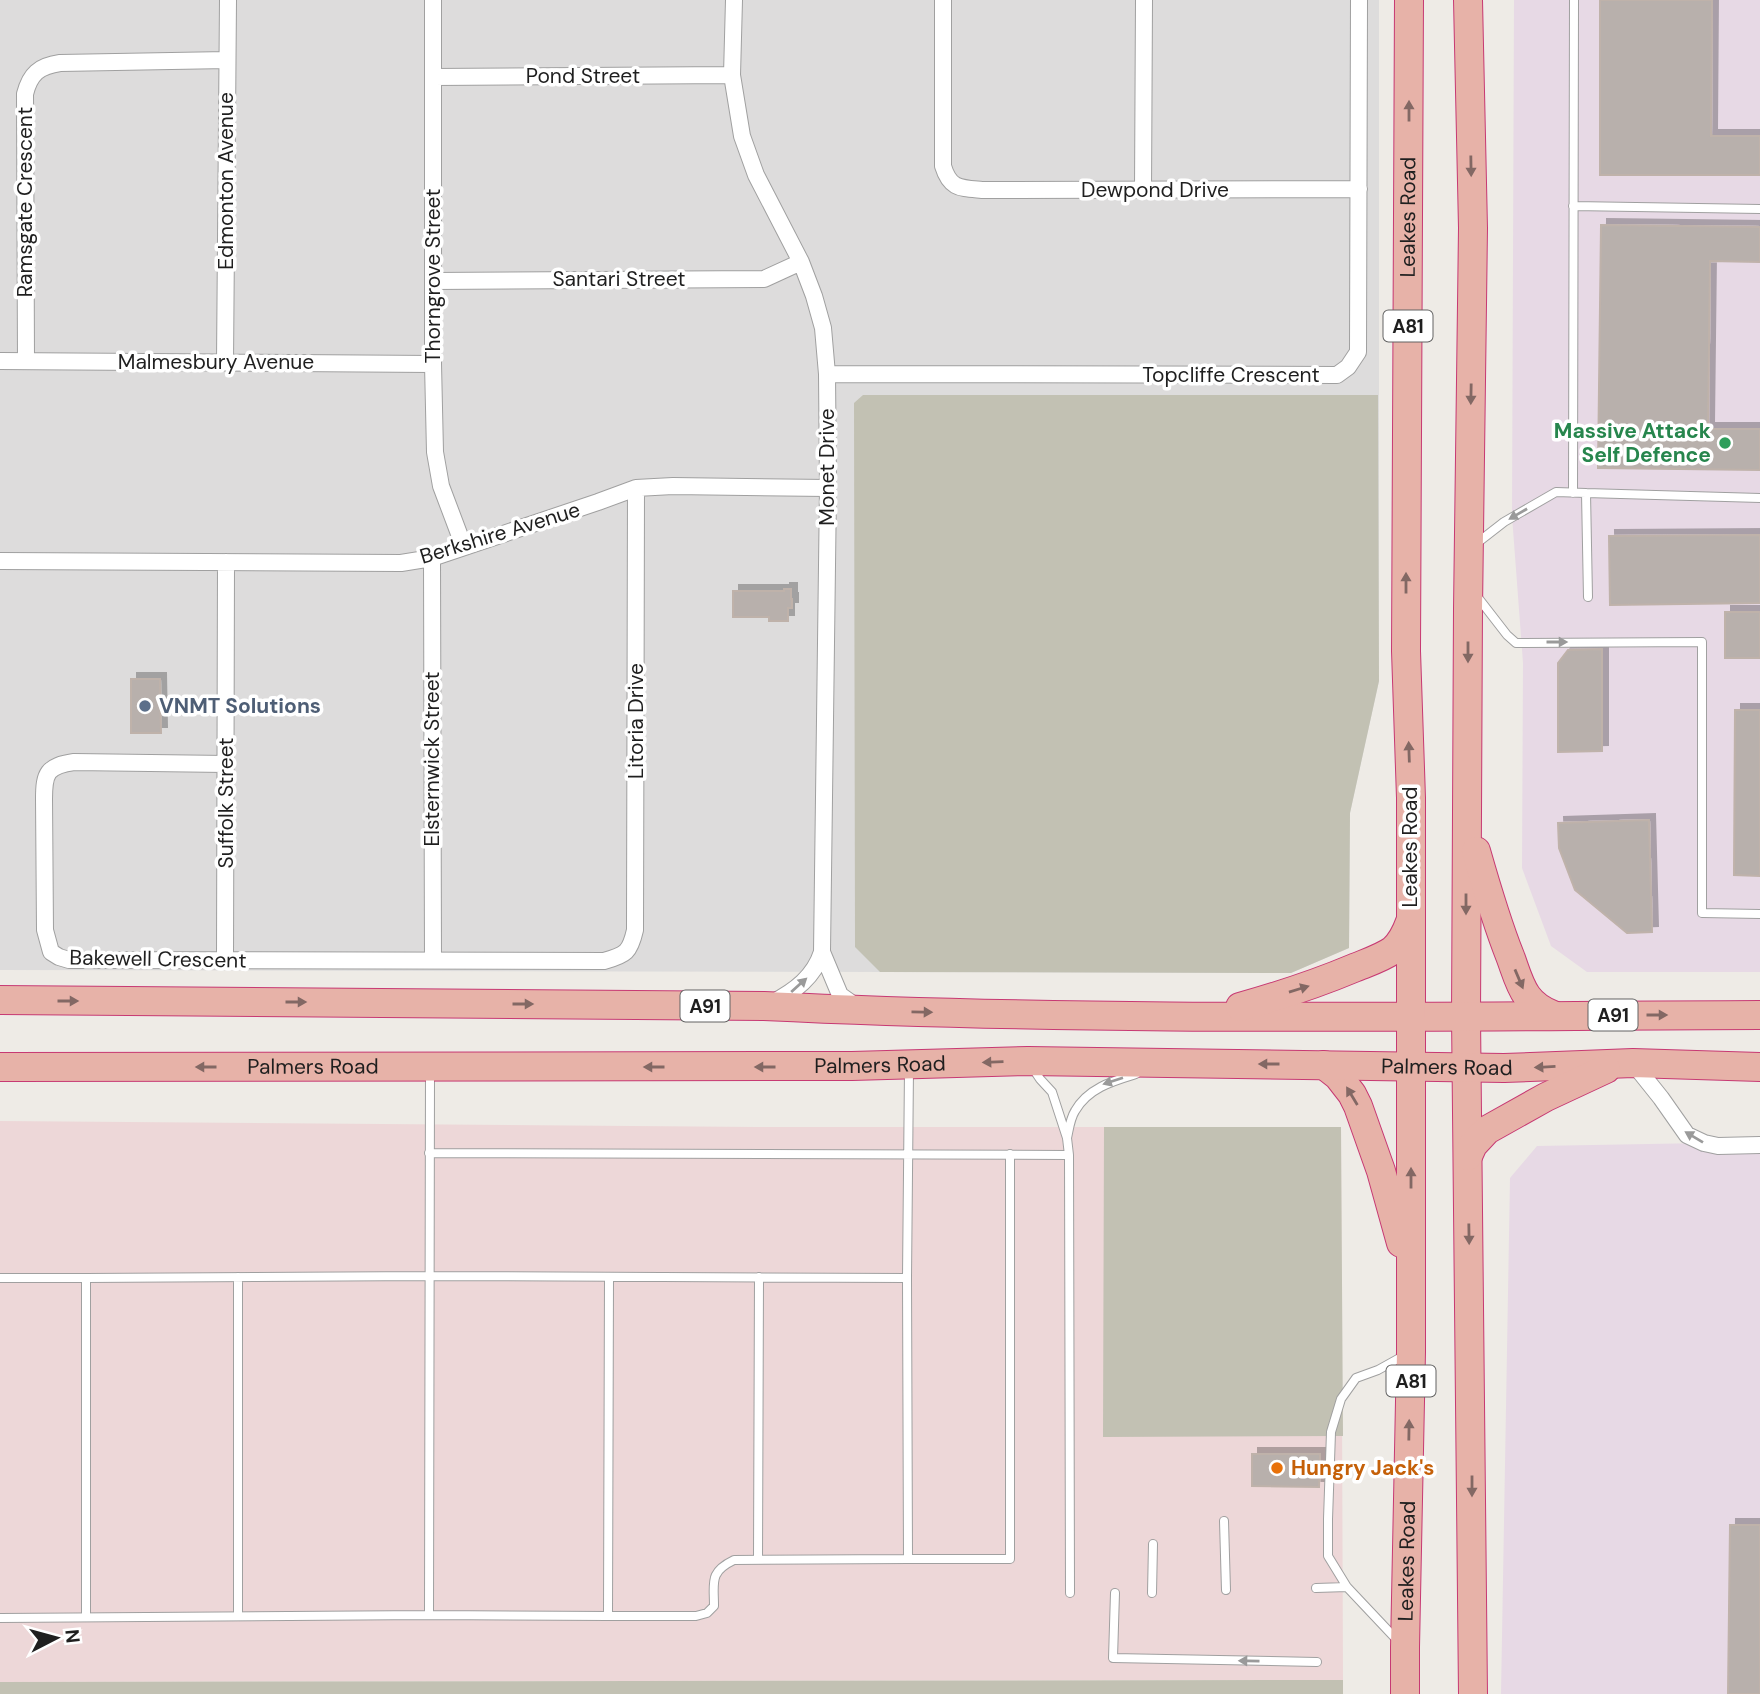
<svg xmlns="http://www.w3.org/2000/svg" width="1760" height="1694" font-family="'DM Sans',sans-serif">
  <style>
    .residential { fill: #dddcdc }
    .commercial { fill: #edd7d8 }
    .industrial { fill: #e7d9e5 }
    .construction { fill: #c2c1b3 }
    .building { fill: #b8b0ac; stroke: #bfb2aa; stroke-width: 2; filter: url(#shadow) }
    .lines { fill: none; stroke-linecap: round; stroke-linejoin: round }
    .service-casing { stroke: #a0a0a0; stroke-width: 10 }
    .minor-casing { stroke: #a0a0a0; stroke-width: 18 }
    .trunk-casing { stroke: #c73973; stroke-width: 30 }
    .service { stroke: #fff; stroke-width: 8 }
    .minor { stroke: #fff; stroke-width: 16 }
    .trunk { stroke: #e7b2a8; stroke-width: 28 }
    .oneway { fill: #836864 }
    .oneway2 { fill: #9a9a9a }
    .leisure-dot { fill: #2e9e5b; stroke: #fff; stroke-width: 2.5 }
    .service-dot { fill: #5c6f8a; stroke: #fff; stroke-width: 2.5 }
    .food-dot { fill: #e8710a; stroke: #fff; stroke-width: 2.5 }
    .labels { text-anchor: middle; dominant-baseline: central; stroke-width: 7; stroke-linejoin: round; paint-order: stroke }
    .shield { fill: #fff; stroke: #626262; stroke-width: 2 }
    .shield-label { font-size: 19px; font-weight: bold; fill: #1f1f1f }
    .street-label { font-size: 21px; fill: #1f1f1f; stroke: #fff }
    .leisure-label { font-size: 21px; font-weight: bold; fill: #27864d; stroke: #fff; text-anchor: end }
    .service-label { font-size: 21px; font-weight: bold; fill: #4e5e75; stroke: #fff; text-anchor: start }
    .food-label { font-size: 21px; font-weight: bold; fill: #c56008; stroke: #fff; text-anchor: start }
  </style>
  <defs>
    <filter id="shadow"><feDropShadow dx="6" dy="-6" stdDeviation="0" flood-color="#0004"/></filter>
  </defs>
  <rect width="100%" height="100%" fill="#eeebe6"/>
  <path class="residential" d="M0,0H1379V681L1350,813L1349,948L1291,973L0,970Z"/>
  <path class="commercial" d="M0,1121L756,1127H1341L1343,1680L0,1682Z"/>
  <path class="industrial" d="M1514,0H1760V972H1587L1551,946L1522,868L1523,663L1512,516Z
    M1760,1142V1694H1501L1510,1178L1537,1146Z"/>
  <path class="construction" d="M863,395H1378L1379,681L1350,813L1349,948L1291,973L880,972L855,947L854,403Z
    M1104,1127H1341L1343,1436L1103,1437Z
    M1343,1680V1694H0V1682Z"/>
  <path class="building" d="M1600,0H1712L1711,136H1760V175H1600Z
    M1601,225L1760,227V262L1710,261L1708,429H1760V470L1598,468Z
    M1760,535V603L1610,605L1609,536Z
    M784,589H791V599H792V608H788V621H769V617H733V591H784Z
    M1725,612H1760V658H1725Z
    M1602,649V751L1558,752V663L1568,650Z
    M131,679H160L161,733H131Z
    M1735,710H1760V876L1734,875Z
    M1649,820L1652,932L1627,933L1575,890L1559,848L1558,823Z
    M1252,1454H1320L1319,1487L1252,1486Z
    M1730,1525H1760V1694H1728Z"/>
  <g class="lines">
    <g class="service-casing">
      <path id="service" d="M1573,206L1760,209
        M1573,493L1574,0
        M1586,493L1760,498
        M1477,543L1504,522L1556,492L1586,493L1588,597
        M1476,595L1507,635L1516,643L1702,642V913L1760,914
        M1032,1067L1040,1079L1052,1092L1067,1138L1069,1155L1070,1593
        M430,1070L429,1615L608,1616L609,1277
        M1067,1138C1069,1129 1070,1119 1075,1111C1088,1088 1113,1081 1136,1074
        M429,1153L1069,1155
        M0,1278H86
        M1224,1521L1226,1590
        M758,1559L759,1277
        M908,1559H1010V1154
        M1316,1588L1347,1587
        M1115,1593L1113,1658L1317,1662
        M1152,1593L1153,1544
        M238,1616V1277
        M608,1616H696L707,1613L714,1606C714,1582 709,1572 734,1560L908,1559L907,1278L909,1069
        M86,1617V1278L429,1276L907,1278
        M0,1618L429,1615
        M1397,1640L1347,1587L1328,1556V1519L1331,1432L1341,1399L1356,1378L1378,1370L1405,1355"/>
    </g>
    <g class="minor-casing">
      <path id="minor" d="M433,0V364L435,452L441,486L464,547
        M734,0L732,75L742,136L756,175L801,262L814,296L823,328L827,374L828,488L822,952L840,995L857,1007
        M943,0V166C950,189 960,188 982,190L1359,189
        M433,77L732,75
        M1143,190L1144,0
        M433,281L764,279L801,262
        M0,361L433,364
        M26,361L25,94C30,74 39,66 60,63L227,60
        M225,362L228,0
        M827,374L1337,375L1348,367L1358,352L1359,0
        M432,558L433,960
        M0,561L401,563L432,558L598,502L636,488L673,486L828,488
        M226,764L74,762C47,766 44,773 44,799L45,930L51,952L59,957L69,960L604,961C626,955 630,952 635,930L636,488
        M225,960L226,562
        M772,1003C795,991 814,977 822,952
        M1633,1063L1661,1098L1687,1135L1704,1143L1718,1146L1760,1145"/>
    </g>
    <g class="trunk-casing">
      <g id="trunk">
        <path d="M1468,0L1473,228L1468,609L1466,1016L1473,1694"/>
        <path d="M1476,851C1486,886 1496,921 1510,956C1515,969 1519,985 1527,996C1534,1006 1543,1011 1553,1015"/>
        <path d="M0,1000L764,1006C1096,1022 1428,1016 1760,1015"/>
        <path d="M1240,1007C1279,996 1316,984 1354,968C1366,963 1382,958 1393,950C1402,942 1406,933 1410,922"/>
        <path d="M1324,1065L1338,1076L1352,1094L1358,1106L1381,1171L1401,1243"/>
        <path id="s1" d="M0,1067L852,1066L1028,1061L1504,1068L1633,1063L1760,1067"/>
        <path d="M1468,1156L1473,1145L1487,1130L1546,1097L1606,1069"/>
        <path id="s2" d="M1405,1694V1647L1411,1352V798L1406,651L1409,0"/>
      </g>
    </g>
    <use href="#service" class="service"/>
    <use href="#minor" class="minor"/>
    <use href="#trunk" class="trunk"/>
  </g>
  <defs><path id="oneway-solid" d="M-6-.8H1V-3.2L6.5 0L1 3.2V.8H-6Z" transform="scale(1.75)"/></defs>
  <g class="oneway">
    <use href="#oneway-solid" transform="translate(1409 111) rotate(-90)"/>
    <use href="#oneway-solid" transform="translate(1471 166) rotate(89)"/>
    <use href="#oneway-solid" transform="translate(1471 394) rotate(91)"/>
    <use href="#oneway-solid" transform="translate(1406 583) rotate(-90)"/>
    <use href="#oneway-solid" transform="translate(1468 652) rotate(90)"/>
    <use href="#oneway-solid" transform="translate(1409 752) rotate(-92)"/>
    <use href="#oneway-solid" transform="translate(1466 904) rotate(90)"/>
    <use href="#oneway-solid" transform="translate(1519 979) rotate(67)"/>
    <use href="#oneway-solid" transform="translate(1299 989) rotate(-17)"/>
    <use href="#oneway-solid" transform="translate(68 1001)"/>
    <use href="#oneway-solid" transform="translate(296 1002)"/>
    <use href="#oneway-solid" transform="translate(523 1004)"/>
    <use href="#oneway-solid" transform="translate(922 1012) rotate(1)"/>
    <use href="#oneway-solid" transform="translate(1657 1015)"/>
    <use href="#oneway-solid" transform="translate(993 1062) rotate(178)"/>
    <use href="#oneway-solid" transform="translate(1269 1064) rotate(-180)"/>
    <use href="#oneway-solid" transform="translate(206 1067) rotate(-180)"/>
    <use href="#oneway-solid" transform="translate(654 1067) rotate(-180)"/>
    <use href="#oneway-solid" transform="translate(765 1067) rotate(180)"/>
    <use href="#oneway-solid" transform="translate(1545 1067) rotate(177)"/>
    <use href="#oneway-solid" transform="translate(1352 1096) rotate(-121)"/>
    <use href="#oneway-solid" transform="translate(1411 1178) rotate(-90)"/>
    <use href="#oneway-solid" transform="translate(1469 1234) rotate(89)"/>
    <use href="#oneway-solid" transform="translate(1409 1430) rotate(-89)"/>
    <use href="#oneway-solid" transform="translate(1472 1486) rotate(90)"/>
  </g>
  <g class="oneway2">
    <use href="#oneway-solid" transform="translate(1518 514) rotate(150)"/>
    <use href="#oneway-solid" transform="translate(1557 642)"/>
    <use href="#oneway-solid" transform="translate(799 985) rotate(-42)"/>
    <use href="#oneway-solid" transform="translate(1113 1081) rotate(162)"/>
    <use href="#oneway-solid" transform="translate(1694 1137) rotate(-149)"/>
    <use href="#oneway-solid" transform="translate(1249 1661) rotate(-179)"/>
  </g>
  <circle class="leisure-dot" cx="1725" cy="443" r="7"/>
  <circle class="service-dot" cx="145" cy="706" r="7"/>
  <circle class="food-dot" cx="1277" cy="1468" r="7"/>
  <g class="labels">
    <g class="shield">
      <rect x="1383.5" y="310.5" width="49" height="31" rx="5"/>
      <rect x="680.5" y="990.5" width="49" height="31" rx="5"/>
      <rect x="1588.5" y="999.5" width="49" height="31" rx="5"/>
      <rect x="1386.5" y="1365.5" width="49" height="31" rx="5"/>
    </g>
    <g class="shield-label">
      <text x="1408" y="326">A81</text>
      <text x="705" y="1006">A91</text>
      <text x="1613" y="1015">A91</text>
      <text x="1411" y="1381">A81</text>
    </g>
    <g class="street-label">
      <text x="583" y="76">Pond Street</text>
      <text transform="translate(226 181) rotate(-90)">Edmonton Avenue</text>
      <text x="1155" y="190">Dewpond Drive</text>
      <text transform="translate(25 202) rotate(-90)">Ramsgate Crescent</text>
      <text stroke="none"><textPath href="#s2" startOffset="1477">Leakes Road</textPath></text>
      <text transform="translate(433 276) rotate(-90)">Thorngrove Street</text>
      <text x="619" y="279">Santari Street</text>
      <text x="216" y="362">Malmesbury Avenue</text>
      <text x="1231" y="375">Topcliffe Crescent</text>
      <text transform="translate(827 467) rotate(-90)">Monet Drive</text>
      <text transform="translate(500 533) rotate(-17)">Berkshire Avenue</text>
      <text transform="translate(636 721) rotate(-90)">Litoria Drive</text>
      <text transform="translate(432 759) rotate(-90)">Elsternwick Street</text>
      <text transform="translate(226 803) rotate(-90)">Suffolk Street</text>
      <text transform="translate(1410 847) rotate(-90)">Leakes Road</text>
      <text transform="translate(158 959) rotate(1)">Bakewell Crescent</text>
      <text stroke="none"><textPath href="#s1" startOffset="880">Palmers Road</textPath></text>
      <text stroke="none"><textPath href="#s1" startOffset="313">Palmers Road</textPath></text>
      <text stroke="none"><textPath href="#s1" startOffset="1447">Palmers Road</textPath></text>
      <text stroke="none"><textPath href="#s2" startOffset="133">Leakes Road</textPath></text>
    </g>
    <g class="leisure-label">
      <text x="1711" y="431">Massive Attack<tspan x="1711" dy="24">Self Defence</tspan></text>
    </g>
    <g class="service-label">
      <text x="159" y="706">VNMT Solutions</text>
    </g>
    <g class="food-label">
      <text x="1291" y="1468">Hungry Jack's</text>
    </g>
  </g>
  <g transform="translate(56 1638) rotate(84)" stroke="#ffffff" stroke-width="5" paint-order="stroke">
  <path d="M0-5L12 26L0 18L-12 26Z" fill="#1f1f1f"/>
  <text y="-10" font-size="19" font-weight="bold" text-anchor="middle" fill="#1f1f1f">N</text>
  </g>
</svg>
